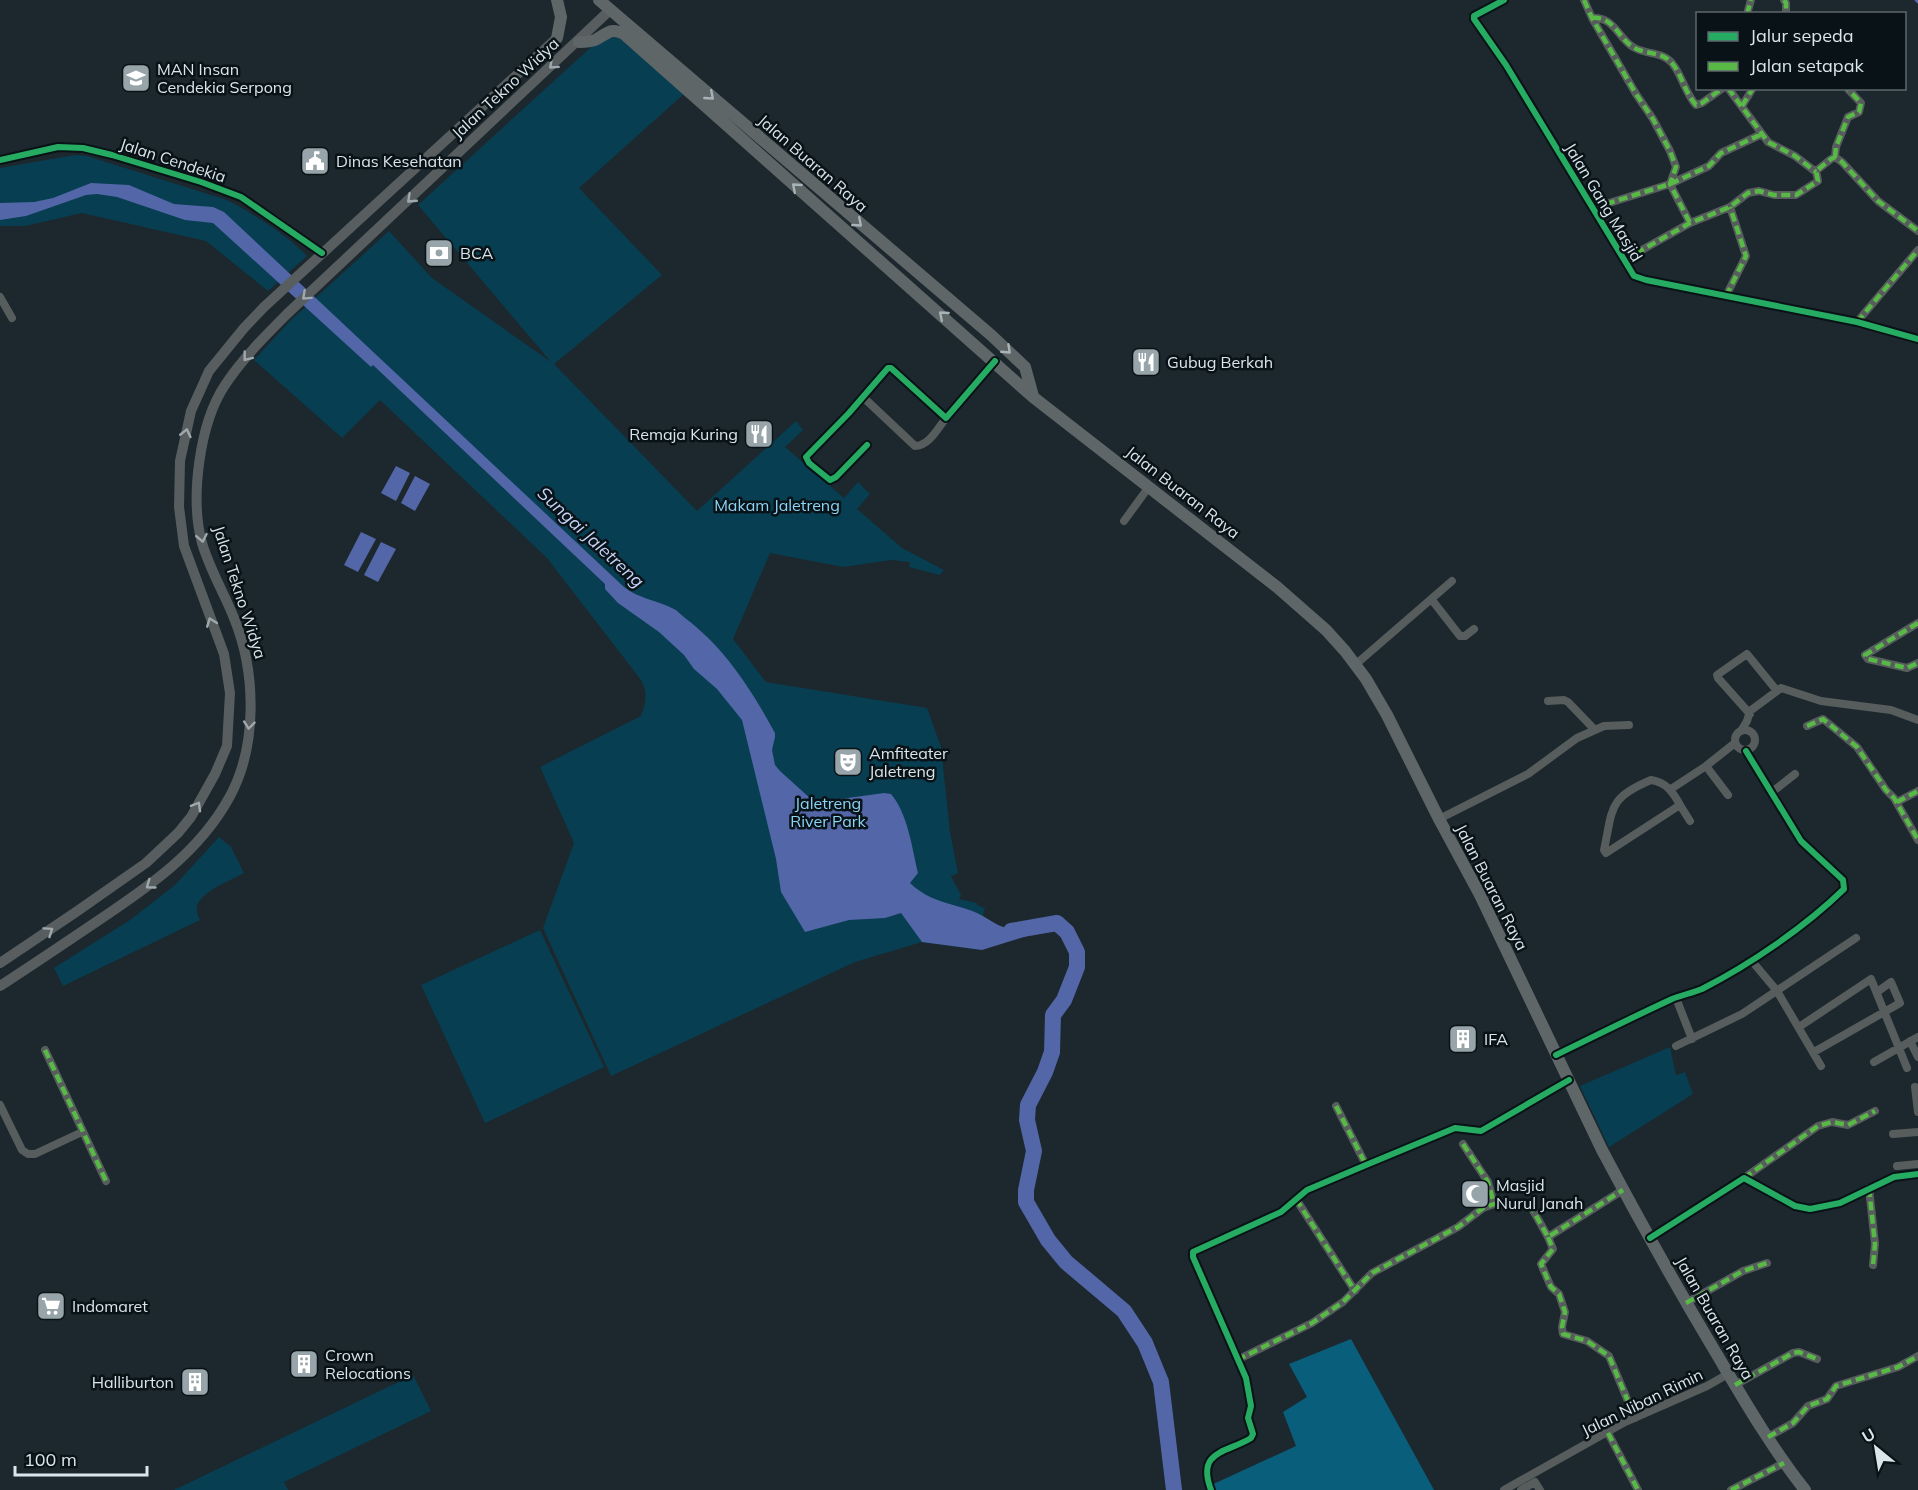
<svg xmlns="http://www.w3.org/2000/svg" width="1918" height="1490" font-family="Mulish,sans-serif">
  <style>
    .green { fill: #073e51 }
    .forest { fill: #095e7b }
    .water { fill: #5266a8 }
    .lines { fill: none; stroke-linecap: round; stroke-linejoin: round }
    .stream { stroke: #5266a8; stroke-width: 3 }
    .river { stroke: #5266a8; stroke-width: 16 }
    .street { stroke: #575c5d; stroke-width: 8 }
    .secondary { stroke: #585e60; stroke-width: 10 }
    .primary { stroke: #5e6668; stroke-width: 12 }
    .quiet { stroke: #58b947; stroke-width: 4.5; stroke-dasharray: 9 4.5; stroke-linecap: butt }
    .cycleway-casing { stroke: #091216; stroke-width: 10 }
    .cycleway { stroke: #26ab63; stroke-width: 6 }
    .oneway { stroke: #9fa9ad }
    .oneway2 { stroke: #a8b3b7 }
    .labels { text-anchor: middle; dominant-baseline: central; stroke-width: 5; stroke-linejoin: round; paint-order: stroke }
    .poi-label { font-size: 16px; fill: #d9e6ec; stroke: #091216; text-anchor: start }
    .street-label { font-size: 16px; fill: #d9e6ec; stroke: #091216 }
    .park-label { font-size: 16px; fill: #8ad4f6; stroke: #091216 }
    .water-label { font-size: 18px; font-style: italic; fill: #c5d3fb; stroke: #091216 }
  </style>
  <rect width="100%" height="100%" fill="#1c282d"/>
  <path class="green" d="M618,37L685,93L579,188L662,275L554,364L697,511L796,421L803,430L785,447L844,498L858,482L870,494L857,509L902,548L944,570L940,575L909,567L910,562L891,560L843,567L770,553L733,639L766,682L927,708L941,747L950,832L958,873L951,876L961,895L959,899L977,903V905L985,908L983,915L982,950L922,942L855,962L611,1076L543,928L574,843L540,767L641,716C646,702 648,693 641,680L547,558L380,400L342,438L254,360L290,321L389,231L432,278L551,362L418,205L601,38Z
    M75,155L87,156L227,200C251,212 289,236 307,256L268,291L206,241L82,213L25,226H0V168Z
    M219,837L231,847L244,873C230,881 203,890 197,906C196,911 198,916 200,920L63,986L54,968L130,920L175,885Z
    M540,930L604,1067L485,1123L421,985Z
    M1670,1047L1676,1075L1685,1072L1693,1094L1609,1147L1580,1086Z
    M413,1375L431,1411L284,1482L288,1490H174Z"/>
  <path class="forest" d="M1351,1339L1434,1490H1212L1209,1486L1296,1446L1283,1412L1307,1397L1289,1364Z"/>
  <path class="water" d="M91,183L129,185L174,204L213,207L224,212L624,587C639,599 657,600 674,609C678,611 681,615 685,618C725,648 751,689 775,733V737L772,750L775,765L780,771L811,799L826,801L884,793L891,794C908,814 912,848 918,873L910,883C932,904 952,902 977,913C986,917 997,926 1007,928C1015,929 1027,924 1034,923L1030,935L982,950L922,942L901,913L885,918L849,920L805,932L781,892L776,859L742,720L717,689L694,669L684,655L659,632L618,603L605,589V584L373,365L371,367L213,223L185,220L117,197L97,194L86,195L26,216L0,220V203L34,202L53,198Z
    M396,466L410,473L396,501L381,493Z
    M415,476L430,484L415,511L401,503Z
    M361,532L376,539L358,572L344,565Z
    M381,542L396,549L378,582L364,575Z"/>
  <g class="lines">
    <path class="stream" d="M1916,0L1918,2"/>
    <path class="river" d="M1011,931L1057,923L1067,932L1077,952V967L1064,1000L1053,1015L1052,1052L1045,1072L1028,1105L1027,1120L1034,1151L1026,1190V1202L1048,1240L1066,1262L1124,1311L1145,1343L1161,1382L1174,1490"/>
    <path class="street" d="M1504,0L1474,16V19L1506,65L1634,276L1646,280L1857,322L1918,339
      M1584,0L1592,18L1636,94L1653,119L1670,151L1676,167L1670,184L1690,223
      M1784,0L1786,3V14
      M1747,14L1751,0
      M1592,18C1614,16 1618,38 1633,47C1645,55 1662,51 1672,63C1682,75 1685,93 1696,105L1702,103L1723,88
      M1728,88L1768,142L1795,156L1816,172
      M1742,106L1753,88
      M1835,157L1836,147L1848,117L1859,112L1861,103L1847,88
      M0,160L58,147L83,148L112,155L201,182L241,197L322,253
      M1593,208L1670,184L1709,166L1721,153L1762,134
      M1624,260L1690,223L1730,207L1748,193L1759,191L1774,195H1796L1818,181L1816,171L1831,159L1835,157L1842,162L1878,201L1918,231
      M1726,296L1746,256L1730,207
      M0,297L12,318
      M1857,322L1918,250
      M863,397L915,446C929,446 938,428 946,418
      M867,445L836,477L830,480L809,463L806,457L849,413L888,368H891L946,418L995,361
      M1124,521L1148,488
      M1432,600L1460,636H1465L1474,629
      M1918,623L1865,655L1868,659L1907,668L1918,663
      M1355,665L1452,581
      M1548,701L1564,700L1568,702L1594,729
      M1750,714L1718,678L1717,675L1747,654L1777,691
      M1807,726L1823,719L1857,747L1886,790L1894,798L1918,840
      M1735 740a10 10 0 1 1 20 0a10 10 0 1 1-20 0Z
      M1741,731L1747,721L1750,711L1781,688L1821,701L1891,710L1918,720
      M1706,766L1728,795
      M1651,780C1666,782 1673,792 1680,805L1606,853L1604,850C1613,808 1608,798 1651,780Z
      M1671,789L1706,766L1735,743
      M1772,792L1795,774
      M1897,802L1918,791
      M1680,805L1690,821
      M1439,819L1528,774L1577,738L1604,726L1629,725
      M1751,960L1777,991L1821,1066
      M1676,998L1692,1039
      M1799,1027L1871,979L1907,1068
      M1910,1041L1918,1057
      M1676,1046L1742,1014L1856,938
      M45,1050L106,1181
      M1814,1052L1900,1003L1891,982L1877,992
      M1556,1055C1595,1036 1633,1017 1672,999C1682,995 1692,993 1702,989C1751,964 1805,927 1844,889L1843,880L1801,841L1746,751
      M1874,1062L1918,1037
      M1915,1087L1918,1112
      M0,1105L22,1150L28,1154H35L82,1132
      M1336,1106L1366,1165
      M1893,1134L1918,1132
      M1463,1144L1488,1182L1494,1204
      M1897,1166L1918,1164
      M1744,1178L1818,1126L1832,1122L1848,1125L1875,1111
      M1869,1188L1875,1244L1873,1265
      M1296,1199L1355,1291
      M1548,1237L1553,1249L1541,1264L1551,1287L1559,1294L1565,1312L1562,1327L1563,1334L1587,1341L1609,1356L1635,1418
      M1650,1238L1744,1178L1795,1206L1810,1209L1840,1203L1894,1177L1918,1174
      M1686,1303L1743,1271L1767,1263
      M1237,1360L1312,1323L1343,1302L1372,1273L1458,1227L1483,1208L1494,1204L1530,1205L1548,1237L1623,1190
      M1735,1385L1793,1353L1799,1352L1817,1359
      M1608,1433L1638,1490
      M1768,1437L1793,1423L1808,1406L1827,1399L1836,1386L1898,1367L1918,1356
      M1211,1490C1196,1450 1227,1453 1251,1438L1253,1434L1248,1418L1251,1406L1246,1378L1193,1257V1252L1281,1212L1307,1190L1366,1165L1455,1128L1481,1131L1569,1080
      M1504,1490L1625,1422L1707,1386L1728,1374
      M1521,1490L1535,1482L1540,1490
      M1731,1490L1784,1463"/>
    <path class="secondary" d="M0,963L76,912L146,863L178,833L191,817L215,774L227,746L230,693L224,654L184,546L179,507L180,461L191,411L209,371L244,328L264,307L557,38
      M0,986C34,964 68,941 102,918C151,885 199,852 229,798C258,746 256,672 234,618C224,593 210,570 202,543C190,499 199,424 225,385C242,359 265,336 287,314L610,10"/>
    <path class="primary" d="M599,0L991,335L1025,367L1033,396
      M557,38L561,17L557,0
      M579,42C584,42 590,42 595,40C607,34 610,27 624,34L1033,397L1277,587L1326,630L1345,651L1366,679L1387,715L1439,819L1480,895L1602,1150C1638,1218 1676,1286 1716,1353C1744,1400 1771,1447 1805,1490"/>
    <path class="quiet" d="M1584,0L1592,18L1636,94L1653,119L1670,151L1676,167L1670,184L1690,223
      M1784,0L1786,3V14
      M1747,14L1751,0
      M1592,18C1614,16 1618,38 1633,47C1645,55 1662,51 1672,63C1682,75 1685,93 1696,105L1702,103L1723,88
      M1728,88L1768,142L1795,156L1816,172
      M1742,106L1753,88
      M1835,157L1836,147L1848,117L1859,112L1861,103L1847,88
      M1593,208L1670,184L1709,166L1721,153L1762,134
      M1624,260L1690,223L1730,207L1748,193L1759,191L1774,195H1796L1818,181L1816,171L1831,159L1835,157L1842,162L1878,201L1918,231
      M1726,296L1746,256L1730,207
      M1857,322L1918,250
      M1918,623L1865,655L1868,659L1907,668L1918,663
      M1807,726L1823,719L1857,747L1886,790L1894,798L1918,840
      M1897,802L1918,791
      M45,1050L106,1181
      M1336,1106L1366,1165
      M1463,1144L1488,1182L1494,1204
      M1744,1178L1818,1126L1832,1122L1848,1125L1875,1111
      M1869,1188L1875,1244L1873,1265
      M1296,1199L1355,1291
      M1548,1237L1553,1249L1541,1264L1551,1287L1559,1294L1565,1312L1562,1327L1563,1334L1587,1341L1609,1356L1635,1418
      M1686,1303L1743,1271L1767,1263
      M1237,1360L1312,1323L1343,1302L1372,1273L1458,1227L1483,1208L1494,1204L1530,1205L1548,1237L1623,1190
      M1735,1385L1793,1353L1799,1352L1817,1359
      M1608,1433L1638,1490
      M1768,1437L1793,1423L1808,1406L1827,1399L1836,1386L1898,1367L1918,1356
      M1731,1490L1784,1463"/>
    <g class="cycleway-casing">
      <path id="cycleway" d="M1504,0L1474,16V19L1506,65L1634,276L1646,280L1857,322L1918,339
        M0,160L58,147L83,148L112,155L201,182L241,197L322,253
        M867,445L836,477L830,480L809,463L806,457L849,413L888,368H891L946,418L995,361
        M1556,1055C1595,1036 1633,1017 1672,999C1682,995 1692,993 1702,989C1751,964 1805,927 1844,889L1843,880L1801,841L1746,751
        M1650,1238L1744,1178L1795,1206L1810,1209L1840,1203L1894,1177L1918,1174
        M1211,1490C1196,1450 1227,1453 1251,1438L1253,1434L1248,1418L1251,1406L1246,1378L1193,1257V1252L1281,1212L1307,1190L1366,1165L1455,1128L1481,1131L1569,1080"/>
    </g>
    <use href="#cycleway" class="cycleway"/>
  </g>
  <defs><path id="oneway-chevron" d="M-2-3.5L2.5 0L-2 3.5" fill="none" stroke-width="1.6" stroke-linecap="round" stroke-linejoin="round" transform="scale(1.5)"/></defs>
  <g class="oneway">
    <use href="#oneway-chevron" transform="translate(553 65) rotate(138)"/>
    <use href="#oneway-chevron" transform="translate(411 199) rotate(137)"/>
    <use href="#oneway-chevron" transform="translate(306 296) rotate(138)"/>
    <use href="#oneway-chevron" transform="translate(247 357) rotate(128)"/>
    <use href="#oneway-chevron" transform="translate(186 433) rotate(-77)"/>
    <use href="#oneway-chevron" transform="translate(202 538) rotate(79)"/>
    <use href="#oneway-chevron" transform="translate(211 622) rotate(-111)"/>
    <use href="#oneway-chevron" transform="translate(249 725) rotate(96)"/>
    <use href="#oneway-chevron" transform="translate(197 806) rotate(-60)"/>
    <use href="#oneway-chevron" transform="translate(150 885) rotate(144)"/>
    <use href="#oneway-chevron" transform="translate(49 931) rotate(-34)"/>
  </g>
  <g class="oneway2">
    <use href="#oneway-chevron" transform="translate(710 96) rotate(41)"/>
    <use href="#oneway-chevron" transform="translate(796 187) rotate(-139)"/>
    <use href="#oneway-chevron" transform="translate(858 223) rotate(41)"/>
    <use href="#oneway-chevron" transform="translate(943 315) rotate(-139)"/>
    <use href="#oneway-chevron" transform="translate(1007 350) rotate(43)"/>
  </g>
  <defs>
    <g id="school-square" transform="scale(1.5)"><rect x="-9" y="-9" width="18" height="18" rx="4" fill="#97a4a9" stroke="#091216"/><path d="M0-5L7-2L0 1L-7-2ZM-4 1L0 2.5L4 1V4Q0 6-4 4Z" fill="#fff"/></g>
    <g id="civic-square" transform="scale(1.5)"><rect x="-9" y="-9" width="18" height="18" rx="4" fill="#97a4a9" stroke="#091216"/><path d="M-.6-6.5H3V-4.5H.6V-3L4-1V1h2V6H-6V1h2V-1L-.6-3ZM-1.2 2.5V6h2.4V2.5Z" fill="#fff"/></g>
    <g id="bank-square" transform="scale(1.5)"><rect x="-9" y="-9" width="18" height="18" rx="4" fill="#97a4a9" stroke="#091216"/><path d="M-6-4H6V4H-6ZM0-2.3a2.3 2.3 0 1 0 0 4.6a2.3 2.3 0 1 0 0-4.6Z" fill="#fff"/></g>
    <g id="restaurant-square" transform="scale(1.5)"><rect x="-9" y="-9" width="18" height="18" rx="4" fill="#97a4a9" stroke="#091216"/><path d="M-5-6h1v4h1v-4h1v4h1v-4h1v5L-1.5 .5V6h-2V.5L-5-1ZM5-6V6H3V1.5H1.5Q1.5-4 5-6Z" fill="#fff"/></g>
    <g id="theatre-square" transform="scale(1.5)"><rect x="-9" y="-9" width="18" height="18" rx="4" fill="#97a4a9" stroke="#091216"/><path d="M-5-5.5Q0-4 5-5.5V0Q5 5 0 6Q-5 5-5 0ZM-3.3-2.5H-1v1.5H-3.3ZM1-2.5H3.3v1.5H1ZM-2.8 1Q0 5.5 2.8 1Z" fill="#fff"/></g>
    <g id="building-square" transform="scale(1.5)"><rect x="-9" y="-9" width="18" height="18" rx="4" fill="#97a4a9" stroke="#091216"/><path d="M-4-6H4V6H1V3H-1V6H-4ZM-2.5-4.3h1.7v1.8h-1.7ZM.8-4.3h1.7v1.8H.8ZM-2.5-1h1.7V.8h-1.7ZM.8-1h1.7V.8H.8Z" fill="#fff"/></g>
    <g id="mosque-square" transform="scale(1.5)"><rect x="-9" y="-9" width="18" height="18" rx="4" fill="#97a4a9" stroke="#091216"/><path d="M3.5-4.9A6 6 0 1 0 3.5 4.9A5 5 0 1 1 3.5-4.9Z" fill="#fff"/></g>
    <g id="supermarket-square" transform="scale(1.5)"><rect x="-9" y="-9" width="18" height="18" rx="4" fill="#97a4a9" stroke="#091216"/><path d="M-6-5.5h2.5l.6 2H6L4.5 2H-2.5L-4.4-4H-6ZM-1.5 3.2a1.3 1.3 0 1 0 .1 0ZM3 3.2a1.3 1.3 0 1 0 .1 0Z" fill="#fff"/></g>
  </defs>
  <g fill-rule="evenodd">
    <use href="#school-square" x="136" y="78"/>
    <use href="#civic-square" x="315" y="161"/>
    <use href="#bank-square" x="439" y="253"/>
    <use href="#restaurant-square" x="1146" y="362"/>
    <use href="#restaurant-square" x="759" y="434"/>
    <use href="#theatre-square" x="848" y="762"/>
    <use href="#building-square" x="1463" y="1039"/>
    <use href="#mosque-square" x="1475" y="1194"/>
    <use href="#supermarket-square" x="51" y="1306"/>
    <use href="#building-square" x="304" y="1364"/>
    <use href="#building-square" x="195" y="1382"/>
  </g>
  <g class="labels">
    <g class="poi-label">
      <text x="157" y="69">MAN Insan<tspan x="157" dy="18">Cendekia Serpong</tspan></text>
      <text x="336" y="161">Dinas Kesehatan</text>
      <text x="460" y="253">BCA</text>
      <text x="1167" y="362">Gubug Berkah</text>
      <text x="738" y="434" text-anchor="end">Remaja Kuring</text>
      <text x="869" y="753">Amfiteater<tspan x="869" dy="18">Jaletreng</tspan></text>
      <text x="1484" y="1039">IFA</text>
      <text x="1496" y="1185">Masjid<tspan x="1496" dy="18">Nurul Janah</tspan></text>
      <text x="72" y="1306">Indomaret</text>
      <text x="325" y="1355">Crown<tspan x="325" dy="18">Relocations</tspan></text>
      <text x="174" y="1382" text-anchor="end">Halliburton</text>
    </g>
    <g class="street-label">
      <text transform="translate(505 88) rotate(-43)">Jalan Tekno Widya</text>
      <text transform="translate(173 160) rotate(18)">Jalan Cendekia</text>
      <text transform="translate(813 163) rotate(41)">Jalan Buaran Raya</text>
      <text transform="translate(1604 202) rotate(59)">Jalan Gang Masjid</text>
      <text transform="translate(1183 492) rotate(38)">Jalan Buaran Raya</text>
      <text transform="translate(240 592) rotate(72)">Jalan Tekno Widya</text>
      <text transform="translate(1492 887) rotate(63)">Jalan Buaran Raya</text>
      <text transform="translate(1715 1318) rotate(60)">Jalan Buaran Raya</text>
      <text transform="translate(1642 1402) rotate(-26)">Jalan Niban Rimin</text>
    </g>
    <g class="park-label">
      <text x="777" y="505">Makam Jaletreng</text>
      <text x="828" y="803">Jaletreng<tspan x="828" dy="18">River Park</tspan></text>
    </g>
    <g class="water-label">
      <text transform="translate(591 537) rotate(43)">Sungai Jaletreng</text>
    </g>
  </g>
  <rect x="1696" y="12" width="210" height="78" fill="#091216" stroke="#5c676c" stroke-width="1.5"/>
  <rect x="1708" y="32" width="30" height="9" fill="#26ab63" stroke="#5c676c" stroke-width="1.5"/>
  <text x="1750" y="42" font-size="18" fill="#d9e6ec">Jalur sepeda</text>
  <rect x="1708" y="62" width="30" height="9" fill="#58b947" stroke="#5c676c" stroke-width="1.5"/>
  <text x="1750" y="72" font-size="18" fill="#d9e6ec">Jalan setapak</text>
  <g transform="translate(1876 1448) rotate(330)" stroke="#091216" stroke-width="4.5" paint-order="stroke">
  <path d="M0-4.5L10 22L0 15L-10 22Z" fill="#d9e6ec"/>
  <text y="-9" font-size="16" font-weight="bold" text-anchor="middle" fill="#d9e6ec">U</text>
  </g>
  <path d="M15 1466v9h132v-9" fill="none" stroke="#d9e6ec" stroke-width="3"/>
  <text x="24" y="1466" font-size="18" fill="#d9e6ec" stroke="#091216" stroke-width="4.5" paint-order="stroke">100 m</text>
</svg>
